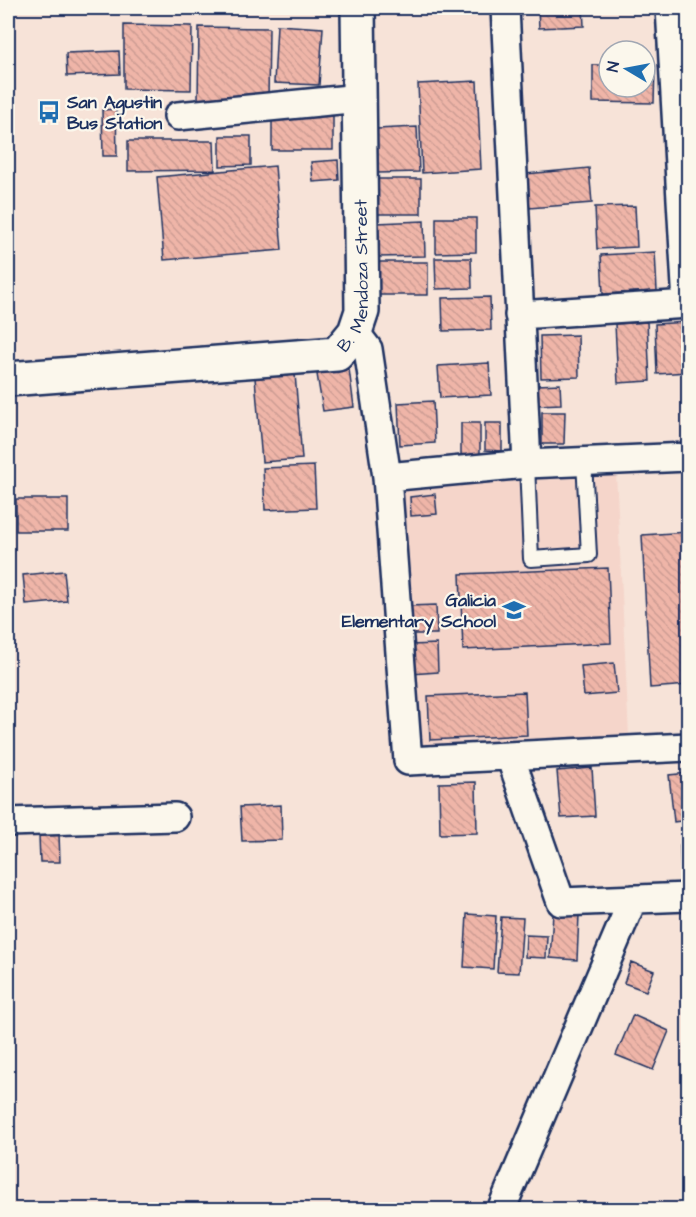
<svg xmlns="http://www.w3.org/2000/svg" width="696" height="1217" font-family="'Architects Daughter',sans-serif">
  <style>
    .built { fill: #f5d5ca }
    .building { fill: url(#building-back-hatch); stroke: #1b2f5e; stroke-width: 1.5 }
    .lines { fill: none; stroke-linecap: round; stroke-linejoin: round }
    .lane-casing { stroke: #1b2f5e; stroke-width: 18 }
    .street-casing { stroke: #1b2f5e; stroke-width: 32 }
    .secondary-casing { stroke: #1b2f5e; stroke-width: 38 }
    .lane { stroke: #fbf7ec; stroke-width: 14 }
    .street { stroke: #fbf7ec; stroke-width: 27 }
    .secondary { stroke: #fbf7ec; stroke-width: 33 }
    .labels { text-anchor: middle; dominant-baseline: central; stroke-width: 4.5; stroke-linejoin: round; paint-order: stroke }
    .poi-label { font-size: 18px; font-weight: bold; fill: #1b2f5e; stroke: #fbf7ec; text-anchor: start }
    .street-label { font-size: 18px; fill: #1b2f5e; stroke: #fbf7ec }
  </style>
  <defs>
    <pattern id="building-back-hatch" width="6" height="6" patternUnits="userSpaceOnUse" patternTransform="scale(1.5)"><rect width="6" height="6" fill="#efb5a8"/><path d="M-1 5l2 2M0 0l6 6M5-1l2 2" fill="none" stroke="#cc9c93"/></pattern>
  </defs>
  <rect width="100%" height="100%" fill="#f7e3d8"/>
  <filter id="ink" filterUnits="userSpaceOnUse"><feTurbulence type="fractalNoise" baseFrequency=".0167" numOctaves="2"/><feDisplacementMap in="SourceGraphic" scale="12" xChannelSelector="R" yChannelSelector="G"/><feConvolveMatrix kernelMatrix="1 2 1 2 8 2 1 2 1" color-interpolation-filters="sRGB"/></filter>
  <g filter="url(#ink)">
    <path class="built" d="M616,472L629,736L413,747L400,483Z"/>
    <path class="building" d="M8,8H10L11,47H8Z
      M538,8H583L584,26L539,28Z
      M124,25L192,26L191,90L124,89Z
      M277,25L323,28L319,85L274,83Z
      M199,27L269,28L268,102L198,101Z
      M119,51L120,74L67,76L66,53Z
      M593,65H609V87H645V66H655L654,103L593,102Z
      M477,81L481,169L422,173L418,84Z
      M116,109L117,156H103L102,110Z
      M272,110L333,111V150H272Z
      M417,127L419,172L378,173L377,129Z
      M220,136H251V165L220,166Z
      M128,141H214L215,170L128,171Z
      M338,160L339,180L313,182L311,162Z
      M275,166L282,250L164,260L157,177Z
      M589,168L592,203L529,208L526,174Z
      M376,179H421V214H376Z
      M635,206L637,247L597,249L595,207Z
      M436,218H476V252L436,253Z
      M424,221L425,256L378,257L377,223Z
      M655,252L657,291L603,294L601,255Z
      M435,258H471L472,288L436,289Z
      M375,262H428V295H375Z
      M490,297L491,330L443,331L442,298Z
      M647,322L650,381L618,383L615,324Z
      M688,322V372L657,374L655,324Z
      M578,335L579,377L541,378L540,336Z
      M489,363L491,395L440,398L438,366Z
      M349,369L354,407L323,411L317,374Z
      M295,374L302,459L262,462L255,378Z
      M560,384L561,404L538,405V385Z
      M433,401L435,443L400,445L398,403Z
      M542,412H565L564,444H542Z
      M461,423H480V455H461Z
      M485,423H502V451L485,450Z
      M314,466L316,508L265,510L263,468Z
      M435,494L437,514L411,516L410,497Z
      M16,499H68V531H16Z
      M688,532V685L650,688L642,535Z
      M608,568L611,643L463,650L460,574Z
      M64,571L67,601L26,605L23,575Z
      M436,605L437,634H409L408,606Z
      M437,644L438,672L411,674L410,645Z
      M614,663L617,693L584,696L581,666Z
      M525,692L527,735L430,740L428,696Z
      M592,768L595,816L561,818L557,771Z
      M688,773V820L674,822L669,775Z
      M476,782L477,833L440,834L439,783Z
      M281,805L282,840L242,841L240,807Z
      M59,834L60,862H40L39,835Z
      M680,845H688V876L681,877Z
      M467,914L496,916L493,969L464,967Z
      M553,914L579,915L577,960L550,958Z
      M501,917L523,918L519,973L497,972Z
      M526,935L547,936L546,958L525,957Z
      M631,962L654,971L646,991L624,983Z
      M633,1015L669,1031L653,1070L616,1055Z"/>
    <g class="lines">
      <g class="lane-casing">
        <path id="lane" d="M527,464L531,559L589,555L584,461"/>
      </g>
      <g class="street-casing">
        <path id="street" d="M505,8L527,464
          M670,8L687,304
          M178,116L360,98
          M519,315L688,304
          M355,332L368,349L387,477L408,761L688,747
          M387,477L527,464L688,457
          M510,756L561,902L688,897
          M8,822L175,817
          M501,1210L633,899"/>
      </g>
      <g class="secondary-casing">
        <g id="secondary">
          <path id="s1" d="M8,379L337,354L355,332L362,311L358,8"/>
        </g>
      </g>
      <use href="#lane" class="lane"/>
      <use href="#street" class="street"/>
      <use href="#secondary" class="secondary"/>
    </g>
  </g>
  <defs>
    <g id="bus-bare" transform="scale(1.8)"><path d="M-5-6H5V4H4V6H2V4H-2V6H-4V4H-5ZM-3.5-4V0h7V-4ZM-3.5 1.2v1.5H-2V1.2ZM2 1.2v1.5H3.5V1.2Z" fill="#1f6fb2" stroke="#fbf7ec" stroke-width="2.5" paint-order="stroke"/></g>
    <g id="school-bare" transform="scale(1.8)"><path d="M0-5L7-2L0 1L-7-2ZM-4 1L0 2.5L4 1V4Q0 6-4 4Z" fill="#1f6fb2" stroke="#fbf7ec" stroke-width="2.5" paint-order="stroke"/></g>
  </defs>
  <g fill-rule="evenodd">
    <use href="#bus-bare" x="49" y="112"/>
    <use href="#school-bare" x="514" y="610"/>
  </g>
  <g class="labels">
    <g class="poi-label">
      <text x="67" y="102">San Agustin<tspan x="67" dy="21">Bus Station</tspan></text>
      <text x="496" y="600" text-anchor="end">Galicia<tspan x="496" dy="21">Elementary School</tspan></text>
    </g>
    <g class="street-label">
      <text stroke="none"><textPath href="#s1" startOffset="414">B. Mendoza Street</textPath></text>
    </g>
  </g>
  <rect width="696" height="1217" fill="none" stroke="#fbf7ec" stroke-width="30"/>
  <rect x="15" y="15" width="666" height="1187" fill="none" stroke="#1b2f5e" stroke-width="2" filter="url(#ink)"/>
  <g transform="translate(627 69) rotate(280)"><circle r="28" fill="#fbf7ec" stroke="#a1a7b3" stroke-width="1.5"/>
  <path d="M0-4.5L10 22L0 15L-10 22Z" fill="#1f6fb2"/>
  <text y="-9" font-size="16" font-weight="bold" text-anchor="middle" fill="#1b2f5e">N</text>
  </g>
</svg>
